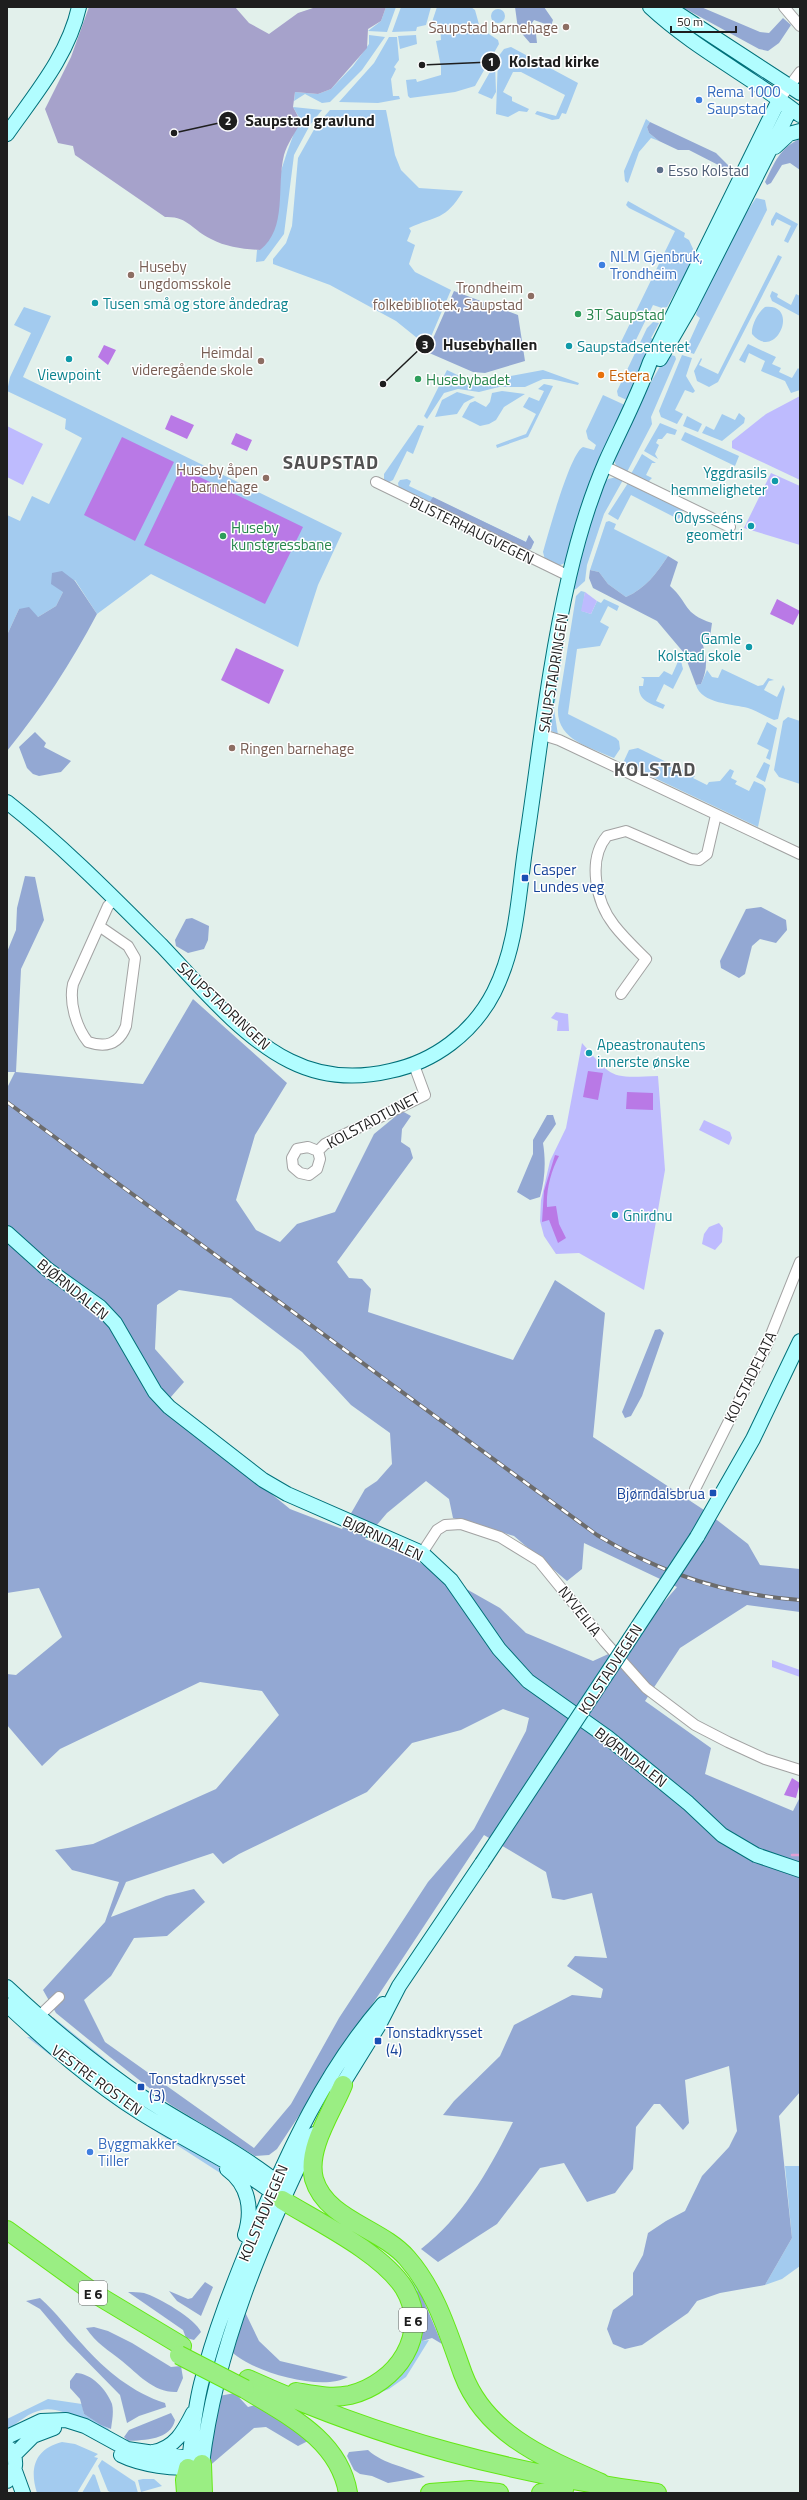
<svg xmlns="http://www.w3.org/2000/svg" width="807" height="2500" font-family="'Titillium Web',sans-serif">
  <style>
    .grass { fill: #a3cbef }
    .forest { fill: #93a8d3; fill-rule: evenodd }
    .cemetery { fill: #a6a2cb }
    .park { fill: #bebbfe }
    .pitch { fill: #b979e6 }
    .lines { fill: none; stroke-linecap: round; stroke-linejoin: round }
    .stream { stroke: #e19fd4; stroke-width: 2.5 }
    .street-casing { stroke: #a2a2a2; stroke-width: 12 }
    .secondary-casing { stroke: #007079; stroke-width: 16 }
    .highway-casing { stroke: #64e815; stroke-width: 20 }
    .street { stroke: #fff; stroke-width: 10 }
    .secondary { stroke: #b1fdff; stroke-width: 14 }
    .highway { stroke: #9aee83; stroke-width: 18 }
    .rail-casing { stroke: #6c6c6c; stroke-width: 4 }
    .rail { stroke: #fff; stroke-width: 2.5; stroke-dasharray: 8; stroke-linecap: butt }
    .secondary-bridge-casing { stroke: #007079; stroke-width: 16; stroke-linecap: butt }
    .highway-bridge-casing { stroke: #64e815; stroke-width: 20; stroke-linecap: butt }
    .secondary-bridge { stroke: #b1fdff; stroke-width: 14 }
    .highway-bridge { stroke: #9aee83; stroke-width: 18 }
    .education-dot { fill: #8d6e63; stroke: #fff; stroke-width: 1.5 }
    .shop-dot { fill: #3f7fe0; stroke: #fff; stroke-width: 1.5 }
    .service-dot { fill: #5c6f8a; stroke: #fff; stroke-width: 1.5 }
    .culture-dot { fill: #0f9aa8; stroke: #fff; stroke-width: 1.5 }
    .leisure-dot { fill: #2e9e5b; stroke: #fff; stroke-width: 1.5 }
    .food-dot { fill: #e8710a; stroke: #fff; stroke-width: 1.5 }
    .transit-dot { fill: #1a4fb4; stroke: #fff; stroke-width: 1.5 }
    .labels { text-anchor: middle; dominant-baseline: central; stroke-width: 3; stroke-linejoin: round; paint-order: stroke }
    .shield { fill: #fff; stroke: #626262; stroke-width: 1 }
    .shield-label { font-size: 14px; font-weight: bold; fill: #1e1e1e }
    .education-label { font-size: 15px; fill: #785e54; stroke: #fff; text-anchor: end }
    .shop-label { font-size: 15px; fill: #366cbe; stroke: #fff; text-anchor: start }
    .service-label { font-size: 15px; fill: #4e5e75; stroke: #fff; text-anchor: start }
    .culture-label { font-size: 15px; fill: #0d838f; stroke: #fff; text-anchor: start }
    .leisure-label { font-size: 15px; fill: #27864d; stroke: #fff; text-anchor: start }
    .food-label { font-size: 15px; fill: #c56008; stroke: #fff; text-anchor: start }
    .street-label { font-size: 15px; fill: #1e1e1e; stroke: #fff }
    .transit-label { font-size: 15px; fill: #164399; stroke: #fff; text-anchor: start }
    .district-label { font-size: 19px; font-weight: bold; letter-spacing: 1px; fill: #515151; stroke: #fff }
    .leader { fill: none; stroke: #1e1e1e; stroke-width: 1.5 }
    .callout-dot { fill: #1e1e1e; stroke: #fff; stroke-width: 1.5 }
    .mark-label { font-size: 12px; text-anchor: middle; font-weight: bold; fill: #fff }
    .callout-label { font-size: 16px; text-anchor: middle; font-weight: bold; fill: #1e1e1e; stroke: #fff; stroke-width: 3; stroke-linejoin: round; paint-order: stroke }
  </style>
  <rect width="100%" height="100%" fill="#e2f0eb"/>
  <path class="grass" d="M386,7H396L387,32L368,31L381,21Z
    M401,7H431L426,25L417,27L416,31L392,32Z
    M437,7H471L475,10L480,28L498,40L499,44L475,86L455,92L410,98L408,96L406,80L416,79L417,82L441,75V67L436,41L441,40L440,25H433L432,22Z
    M654,7H662L770,80L767,83L743,66L721,56Z
    M491 16a7 7 0 1 1 14 0a7 7 0 1 1-14 0Z
    M369,35L385,37L362,70L330,102L322,103L305,94L294,101L295,92L318,94L331,89L353,66L369,44Z
    M416,35L417,44L400,49L398,36Z
    M389,37H397L399,60L394,67L396,69L391,79L393,96H399L400,99L378,103L339,102L374,63Z
    M511,47L578,83L566,114L562,113L559,119L552,120L535,114L537,111L556,116L565,95L521,72H513L503,92L512,97V101L529,109L527,112L519,111L508,117L496,114L498,57L504,49Z
    M495,63L496,92L492,99L478,93Z
    M293,107L322,110L310,125L294,155L284,234L264,261L256,262L257,250H260C272,206 281,161 300,119Z
    M330,110H386L395,155L401,170L419,188L463,191C445,221 437,215 409,228L411,231L407,241L415,245L409,264L415,272L451,290L427,346L396,321L330,285L273,264V259L286,243L292,226L298,158L316,126Z
    M646,119L650,122L647,127L649,133L659,141L651,138L639,152L628,183L625,181L624,171Z
    M756,198L765,200L767,210L694,354L685,351L700,318L696,315L697,311L692,309L740,222Z
    M628,201L685,233L684,237L689,240L694,251L687,271L667,307L662,308L653,305L633,346L628,348L620,344L675,231L629,208L626,205Z
    M776,212L798,224L788,243L784,241L791,226L777,219L773,226L771,225V221Z
    M778,255L782,257L718,382L709,387L697,381L694,371L701,358L702,359L699,365L718,374Z
    M772,291L778,294L777,297L791,305L796,294L800,296V316L772,301L770,296Z
    M24,307L51,316L23,377L342,533L318,585L298,647L151,574L97,614L75,580L63,592L56,606L38,617L19,609L7,635V515L20,521L32,496L49,504L82,438L65,429L66,419L7,391L10,377L31,333L14,325Z
    M765,307C801,303 776,363 752,334C751,326 758,312 765,307Z
    M653,322L659,323L651,338L657,341L629,401L618,396L617,391L647,328Z
    M748,344L776,357L772,364L781,368L779,372L792,378L798,368L800,370V390L791,393L785,381L761,371L765,361L749,353L745,363L739,360Z
    M667,354L675,356L676,359L651,417L652,424L627,472L618,469L614,461V456L641,400Z
    M682,355L692,358L686,376L695,391L693,393L685,390L675,410L683,414L677,424L661,417L659,411Z
    M447,370L474,383L543,370L579,383L578,385L551,379H543L525,387H499L479,392L458,389L444,393L427,419L424,416Z
    M544,384L553,386L528,437L497,448L496,445L526,434L536,414L523,407L529,397L539,401L544,391L538,389Z
    M502,391L525,394L504,407L496,420L489,424L480,426L462,417L470,403L475,401L486,407L490,402L492,393Z
    M457,392L475,397L464,403L457,414L435,417L442,400Z
    M603,395L627,406L565,563L558,566L545,560L543,552C548,535 570,453 583,447L594,450L596,445L588,439L586,431Z
    M739,413L745,418L744,423L722,441L702,433L706,426L714,430L722,414L735,420Z
    M687,416L702,424L698,432L683,426Z
    M660,423L677,430L675,435L667,433L662,439H658L656,443L659,445L655,454L658,459L644,451Z
    M418,425L424,426L413,454L407,451L393,480L387,483L384,481V474Z
    M685,432L739,456L735,466L681,440Z
    M642,454L656,463H652L646,475L652,478L647,483L631,474Z
    M617,477L623,480L604,514L587,565L585,581L576,589L572,590L588,527L604,483L608,479Z
    M407,479L411,481L409,486L526,542L529,535L534,542L529,551L399,489L398,483L400,480Z
    M628,483L683,509L681,517L678,519L631,495L618,520L608,514Z
    M609,521L616,524L614,529L668,556C656,574 646,588 626,597L608,584L599,572L590,570L606,522Z
    M581,591L585,592L582,611L591,614L597,601L601,603L604,599L619,606L617,611L608,606L600,622L609,627L600,646L577,649L568,714L616,738L619,741L620,749L614,758C590,747 556,740 558,708L576,596Z
    M571,595L554,709L558,735L550,730L549,727L562,638Z
    M680,657L683,669L673,689L664,684L656,701L665,705L663,709C651,704 638,701 639,686H643L644,679L641,677H659L664,671L672,675Z
    M722,669L758,686L763,685L768,678L774,680L769,681L764,690L777,697L783,685L785,689L778,719L774,720C765,716 757,711 748,708C734,704 701,704 696,685L701,684L707,670L712,677L718,678Z
    M788,717L800,721V784L779,777L774,770L783,721Z
    M767,722L777,728L770,760L766,758L769,750L757,744Z
    M638,748L695,776L693,778L707,785L709,782L720,781L730,769L734,771L731,778L737,781L735,784L749,791L754,781L763,785L766,789L758,827L623,763L629,750Z
    M764,762L770,765L765,782L756,777Z
    M53,2017L137,2085L119,2078L55,2024Z
    M27,2037H31L144,2120L222,2169L228,2178L113,2104Z
    M785,2166H800V2266L782,2279L765,2285L792,2238Z
    M404,2272L425,2297L445,2348L424,2299L422,2341L429,2340L406,2377L389,2389L351,2404L410,2356Z
    M48,2399L82,2404L84,2414L109,2429L111,2436C95,2427 60,2405 42,2410C29,2412 18,2423 7,2430V2419Z
    M62,2442L75,2444L98,2454L94,2457L98,2458L77,2493H37C29,2468 35,2449 62,2442Z
    M102,2460L135,2482L138,2493H112L108,2491L98,2466Z
    M93,2474L95,2475L101,2493H82Z
    M143,2479H154L162,2486L141,2492L138,2480Z"/>
  <path class="forest" d="M515,7H544L553,20L551,26L534,20L532,23L536,34L537,43H530L518,29Z
    M682,7H701L760,32L769,33L783,18L791,25L779,43L768,51L759,49Z
    M650,122L716,153L730,167V171L726,172V169L689,150H678L659,141L649,133L647,127Z
    M800,139V170L790,163L782,165L771,183L767,185L765,182C774,164 780,147 800,139Z
    M454,291L518,315L525,361L485,373L473,372L427,352Z
    M433,497L526,542L529,535L534,542L531,549L526,551L429,503Z
    M668,556L678,562L670,586C690,604 682,613 712,623L710,637L702,642C707,658 708,668 701,684L696,685L684,653L657,621L593,588L589,578L590,570L599,572L608,584L626,597C646,588 656,574 668,556Z
    M62,571L75,581L97,614C71,663 42,708 7,751V635L19,609L29,607L38,617L56,606L63,592L51,584L52,573Z
    M35,732L46,743L44,747L71,761L61,772L39,776L33,774L27,768L19,747Z
    M25,876L35,877L44,920L21,969L16,1072L143,1084L193,999L287,1083L255,1135L236,1200L256,1230L280,1242L297,1224L335,1212L374,1134L402,1111L411,1116L402,1129L401,1142L410,1148L413,1158L337,1262L349,1278L362,1279L371,1289L368,1312L513,1360L555,1280L605,1313L593,1437L704,1510L748,1544L760,1565L800,1569V1612L747,1605L680,1648L645,1701L711,1748L705,1774L793,1811L800,1797V2092L779,2116L792,2238L765,2285L720,2293L697,2301L688,2313L642,2345L625,2349L613,2344L607,2329L613,2310L633,2295V2273L643,2255L648,2233L666,2221L685,2211L702,2176L729,2147L737,2131L729,2066L685,2080L689,2123L683,2130L660,2104H654L636,2127L633,2169L615,2193L587,2202L564,2163L540,2168L497,2224L438,2262L421,2249C463,2217 490,2168 513,2122L443,2115L454,2101L500,2056L514,2025L572,1995L601,1998L603,1989L567,1966L575,1956L607,1958L592,1893L564,1900L552,1898L546,1872L484,1835L277,2149L269,2155L255,2156L171,2105L110,2057L56,2013L43,1990L105,1922L119,1882L72,1870L55,1850L93,1844L216,1789L279,1715L262,1691L200,1682L60,1749L42,1766L7,1725V1674L16,1675L62,1637L39,1588L7,1593V1088L15,1072H7V952L16,930L17,908ZM179,1290L231,1298L302,1352L351,1405L390,1433L392,1464L377,1481L365,1489L342,1529L290,1509L163,1406L184,1382L155,1349L157,1305ZM426,1481L449,1499L453,1518L514,1536L567,1581L582,1569L584,1543L677,1587L626,1646L593,1661L526,1633L500,1608L415,1560L365,1539L387,1513ZM503,1709L529,1718L526,1731L474,1829L428,1882L339,2018L291,2104L254,2148L105,2042L84,2000L111,1976L134,1938L167,1936L205,1902L194,1889L166,1896L111,1917L126,1882L213,1853L223,1864L239,1854L367,1792L412,1743L461,1730Z
    M761,907L786,920L787,930L776,943L760,939L752,946L745,974L739,978L721,968L720,961L746,909Z
    M192,918L209,926L208,940L204,949L188,953L176,946L175,940L186,919Z
    M547,1115H553L556,1124L543,1143C546,1162 545,1179 540,1197L530,1200L517,1192L533,1154V1140Z
    M660,1329L664,1333L642,1396L631,1416L625,1418L622,1412L655,1330Z
    M205,2282L213,2287L201,2316L177,2301L169,2291L188,2299L192,2298Z
    M414,2290L420,2292L442,2344L432,2338L422,2341Z
    M128,2292C133,2292 139,2292 144,2293C158,2297 196,2319 201,2332L194,2340L186,2338L183,2330Z
    M40,2298C57,2313 68,2329 83,2345C105,2370 133,2393 165,2403L166,2407L139,2416L127,2423L120,2395L67,2341L40,2309L26,2301Z
    M245,2312L259,2341L280,2361L348,2377C322,2392 254,2372 233,2353Z
    M94,2327L108,2331L132,2343L171,2367L181,2366L183,2378L177,2392C154,2393 138,2374 122,2361C108,2350 96,2343 86,2328Z
    M76,2373C91,2373 107,2390 112,2404C114,2412 112,2421 111,2429L101,2425L84,2414L80,2399L70,2388V2381Z
    M235,2393L248,2407L259,2404L310,2440L298,2446L266,2427L254,2428L207,2468L219,2396Z
    M171,2413L175,2420C171,2440 144,2440 128,2441L124,2437L129,2430Z
    M368,2450C384,2465 407,2466 425,2477L388,2483L372,2476L360,2474L354,2470L347,2456L349,2452Z"/>
  <path class="cemetery" d="M89,7H235L249,23L269,34L298,13L316,7H386L381,21L368,29L367,48L331,89L318,94L295,92L293,107L301,122C295,133 287,144 284,155C276,187 288,228 260,250C243,249 226,247 211,239C192,230 188,216 165,217L75,155L73,146L58,143L45,109L71,57Z"/>
  <path class="park" d="M800,396V480L732,448V441L766,414Z
    M7,426L43,444L23,485L7,477Z
    M771,473L800,486V545L744,528Z
    M585,592L597,601L591,614L581,611Z
    M556,1012L568,1014L569,1031H557L558,1021L551,1018Z
    M582,1043C613,1079 610,1078 658,1076L665,1170L644,1290L579,1253L556,1254L544,1236L540,1221L541,1200L550,1161L566,1128Z
    M704,1120L730,1132L732,1138L729,1145L699,1130Z
    M719,1223L723,1228L722,1242L715,1250L702,1244L704,1234L709,1227Z
    M772,1660L800,1670V1677L772,1667Z"/>
  <path class="pitch" d="M104,345L116,350L108,365L98,357Z
    M171,415L194,425L187,439L165,429Z
    M236,433L252,440L247,451L231,444Z
    M122,437L174,462L135,541L84,515Z
    M181,468L303,527L265,604L144,545Z
    M777,599L800,611L793,625L770,614Z
    M236,648L284,670L269,704L221,680Z
    M588,1071L603,1073L598,1100L583,1097Z
    M627,1092L653,1093V1110L626,1109Z
    M555,1155L559,1156C551,1171 546,1190 547,1207L556,1206L559,1224L566,1238L558,1243L549,1220L542,1222L544,1191Z
    M792,1778L800,1783L796,1798L784,1795Z"/>
  <g class="lines">
    <path class="stream" d="M792,1855H800"/>
    <g class="street-casing">
      <path id="street" d="M784,7L800,26
        M779,100L800,72
        M604,466L730,527
        M376,482L569,576
        M543,735L559,740L800,854
        M99,926L128,946L135,958L126,1026C119,1044 106,1048 88,1042C76,1027 69,1002 73,984L108,906L115,899
        M621,994L646,959C635,948 624,938 614,925C596,902 587,860 607,836L626,831L691,859L699,860L707,854L716,815
        M318,1151L320,1159L317,1169L309,1175L300,1173L293,1167L292,1158L297,1149L308,1147L318,1151L325,1144L425,1095L414,1065
        M695,1489L766,1347L800,1262
        M422,1553L437,1530L445,1525L461,1524L500,1537L539,1561L605,1642L646,1688L695,1725L728,1742L765,1759L800,1770
        M35,2020L59,1997"/>
    </g>
    <g class="secondary-casing">
      <path id="secondary" d="M650,7C695,49 752,77 800,115
        M668,7L800,93
        M7,134C35,94 68,56 79,7
        M775,147L789,134L800,131
        M660,359L689,309L791,108
        M7,802C63,846 112,896 162,946C198,984 243,1038 290,1061C322,1077 356,1079 390,1071C434,1062 473,1033 494,992C517,946 518,899 525,850C539,759 548,667 569,577C578,538 590,498 606,461C621,428 638,396 650,362L779,100
        M7,1233L47,1269L100,1307L115,1323L155,1392L169,1407L263,1480L287,1494L422,1553L451,1580L499,1649L528,1681L607,1737L688,1803L722,1835L756,1855L800,1870
        M697,1537L753,1439L800,1341
        M7,1987C51,2028 97,2067 147,2100C192,2129 242,2153 283,2187
        M7,2005C49,2044 92,2082 141,2113C187,2142 236,2163 278,2197
        M337,2093L379,2025L399,1986L482,1863
        M227,2169C249,2185 253,2210 245,2235
        M7,2437L41,2421L66,2420L85,2426L127,2449L189,2458L198,2462
        M153,2452C175,2448 184,2431 193,2413
        M14,2455L33,2436L54,2428
        M121,2455C139,2464 177,2471 196,2466
        M202,2464C216,2348 263,2238 314,2134
        M188,2468C192,2440 194,2412 201,2384C214,2332 234,2282 254,2233C288,2151 325,2071 383,2004
        M15,2471L23,2493
        M7,2481C17,2472 18,2458 9,2448"/>
    </g>
    <g class="highway-casing">
      <path id="highway" d="M343,2085C332,2112 306,2149 314,2179C326,2220 381,2228 407,2258C436,2291 448,2333 463,2374C486,2435 547,2459 601,2483
        M282,2200C318,2222 382,2253 404,2288C432,2334 396,2384 350,2395C331,2399 314,2395 296,2392
        M7,2230L97,2295L182,2346
        M248,2379C382,2440 512,2474 657,2493
        M245,2389C287,2415 339,2439 348,2493
        M202,2464L203,2493
        M186,2493L185,2480L188,2468
        M430,2493L470,2490L499,2493
        M541,2493L564,2490"/>
    </g>
    <use href="#street" class="street"/>
    <use href="#secondary" class="secondary"/>
    <use href="#highway" class="highway"/>
    <g class="rail-casing">
      <path id="rail" d="M7,1102L597,1535C660,1573 725,1595 800,1600"/>
    </g>
    <use href="#rail" class="rail"/>
    <g class="secondary-bridge-casing">
      <path id="secondary-bridge" d="M482,1863L697,1537"/>
    </g>
    <g class="highway-bridge-casing">
      <path id="highway-bridge" d="M179,2355L245,2389"/>
    </g>
    <use href="#secondary-bridge" class="secondary-bridge"/>
    <use href="#highway-bridge" class="highway-bridge"/>
  </g>
  <g class="education-dot">
    <circle cx="566" cy="27" r="4"/>
    <circle cx="131" cy="275" r="4"/>
    <circle cx="531" cy="296" r="4"/>
    <circle cx="261" cy="361" r="4"/>
    <circle cx="266" cy="478" r="4"/>
    <circle cx="232" cy="748" r="4"/>
  </g>
  <g class="shop-dot">
    <circle cx="699" cy="100" r="4"/>
    <circle cx="602" cy="265" r="4"/>
    <circle cx="90" cy="2152" r="4"/>
  </g>
  <circle class="service-dot" cx="660" cy="170" r="4"/>
  <g class="culture-dot">
    <circle cx="95" cy="303" r="4"/>
    <circle cx="569" cy="346" r="4"/>
    <circle cx="69" cy="359" r="4"/>
    <circle cx="775" cy="481" r="4"/>
    <circle cx="751" cy="526" r="4"/>
    <circle cx="749" cy="647" r="4"/>
    <circle cx="589" cy="1053" r="4"/>
    <circle cx="615" cy="1215" r="4"/>
  </g>
  <g class="leisure-dot">
    <circle cx="578" cy="314" r="4"/>
    <circle cx="418" cy="379" r="4"/>
    <circle cx="223" cy="536" r="4"/>
  </g>
  <circle class="food-dot" cx="601" cy="375" r="4"/>
  <g class="transit-dot">
    <rect x="521" y="874" width="8" height="8" rx="2"/>
    <rect x="709" y="1489" width="8" height="8" rx="2"/>
    <rect x="374" y="2037" width="8" height="8" rx="2"/>
    <rect x="137" y="2083" width="8" height="8" rx="2"/>
  </g>
  <g class="labels">
    <g class="shield">
      <rect x="79" y="2281" width="28" height="24" rx="3"/>
      <rect x="399" y="2308" width="28" height="24" rx="3"/>
    </g>
    <g class="shield-label">
      <text x="93" y="2293">E 6</text>
      <text x="413" y="2320">E 6</text>
    </g>
    <g class="education-label">
      <text x="558" y="27">Saupstad barnehage</text>
      <text x="139" y="266" text-anchor="start">Huseby<tspan x="139" dy="17">ungdomsskole</tspan></text>
      <text x="523" y="287">Trondheim<tspan x="523" dy="17">folkebibliotek, Saupstad</tspan></text>
      <text x="253" y="352">Heimdal<tspan x="253" dy="17">videregående skole</tspan></text>
      <text x="258" y="469">Huseby åpen<tspan x="258" dy="17">barnehage</tspan></text>
      <text x="240" y="748" text-anchor="start">Ringen barnehage</text>
    </g>
    <g class="shop-label">
      <text x="707" y="91">Rema 1000<tspan x="707" dy="17">Saupstad</tspan></text>
      <text x="610" y="256">NLM Gjenbruk,<tspan x="610" dy="17">Trondheim</tspan></text>
      <text x="98" y="2143">Byggmakker<tspan x="98" dy="17">Tiller</tspan></text>
    </g>
    <g class="service-label">
      <text x="668" y="170">Esso Kolstad</text>
    </g>
    <g class="culture-label">
      <text x="103" y="303">Tusen små og store åndedrag</text>
      <text x="577" y="346">Saupstadsenteret</text>
      <text x="69" y="374" text-anchor="middle">Viewpoint</text>
      <text x="767" y="472" text-anchor="end">Yggdrasils<tspan x="767" dy="17">hemmeligheter</tspan></text>
      <text x="743" y="517" text-anchor="end">Odysseéns<tspan x="743" dy="17">geometri</tspan></text>
      <text x="741" y="638" text-anchor="end">Gamle<tspan x="741" dy="17">Kolstad skole</tspan></text>
      <text x="597" y="1044">Apeastronautens<tspan x="597" dy="17">innerste ønske</tspan></text>
      <text x="623" y="1215">Gnirdnu</text>
    </g>
    <g class="leisure-label">
      <text x="586" y="314">3T Saupstad</text>
      <text x="426" y="379">Husebybadet</text>
      <text x="231" y="527">Huseby<tspan x="231" dy="17">kunstgressbane</tspan></text>
    </g>
    <g class="food-label">
      <text x="609" y="375">Estera</text>
    </g>
    <g class="street-label">
      <text transform="translate(472 530) rotate(26)">BLISTERHAUGVEGEN</text>
      <text transform="translate(553 673) rotate(-81)">SAUPSTADRINGEN</text>
      <text transform="translate(224 1006) rotate(43)">SAUPSTADRINGEN</text>
      <text transform="translate(373 1120) rotate(-28)">KOLSTADTUNET</text>
      <text transform="translate(73 1289) rotate(39)">BJØRNDALEN</text>
      <text transform="translate(750 1377) rotate(-64)">KOLSTADFLATA</text>
      <text transform="translate(383 1538) rotate(25)">BJØRNDALEN</text>
      <text transform="translate(580 1611) rotate(52)">NYVEILIA</text>
      <text transform="translate(610 1669) rotate(-57)">KOLSTADVEGEN</text>
      <text transform="translate(631 1757) rotate(38)">BJØRNDALEN</text>
      <text transform="translate(97 2080) rotate(36)">VESTRE ROSTEN</text>
      <text transform="translate(263 2213) rotate(-67)">KOLSTADVEGEN</text>
    </g>
    <g class="transit-label">
      <text x="533" y="869">Casper<tspan x="533" dy="17">Lundes veg</tspan></text>
      <text x="705" y="1493" text-anchor="end">Bjørndalsbrua</text>
      <text x="386" y="2032">Tonstadkrysset<tspan x="386" dy="17">(4)</tspan></text>
      <text x="149" y="2078">Tonstadkrysset<tspan x="149" dy="17">(3)</tspan></text>
    </g>
    <g class="district-label">
      <text x="331" y="461">SAUPSTAD</text>
      <text x="655" y="768">KOLSTAD</text>
    </g>
  </g>
  <path class="leader" d="M422 65L491 62M174 133L228 121M383 384L425 344"/>
  <g class="callout-dot">
    <circle cx="422" cy="65" r="4"/>
    <circle cx="174" cy="133" r="4"/>
    <circle cx="383" cy="384" r="4"/>
    <circle cx="491" cy="62" r="10"/>
    <circle cx="228" cy="121" r="10"/>
    <circle cx="425" cy="344" r="10"/>
  </g>
  <g class="mark-label">
    <text x="491" y="66">1</text>
    <text x="228" y="125">2</text>
    <text x="425" y="349">3</text>
  </g>
  <g class="callout-label">
    <text x="554" y="67">Kolstad kirke</text>
    <text x="310" y="126">Saupstad gravlund</text>
    <text x="490" y="350">Husebyhallen</text>
  </g>
  <rect width="807" height="2500" fill="none" stroke="#1e1e1e" stroke-width="16"/>
  <path d="M671 26v6h65v-6" fill="none" stroke="#1e1e1e" stroke-width="2"/>
  <text x="677" y="26" font-size="12" fill="#1e1e1e" stroke="#ffffff" stroke-width="3" paint-order="stroke">50 m</text>
</svg>
